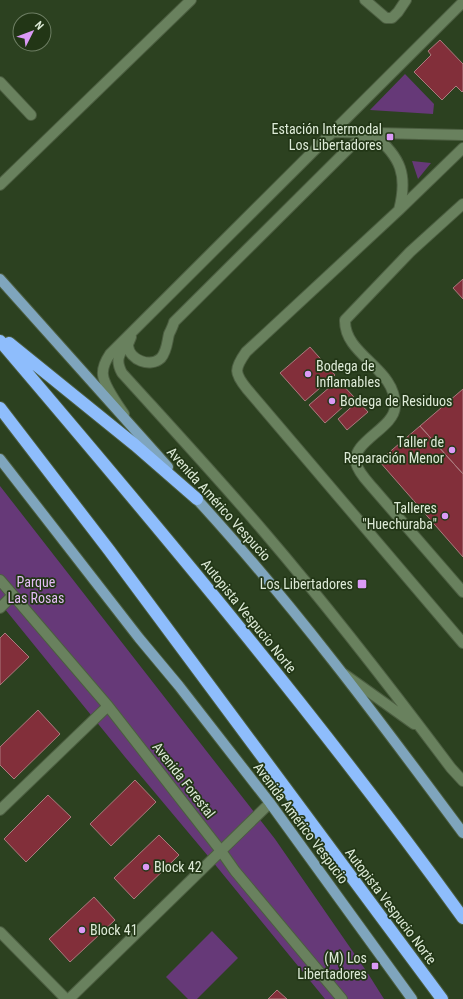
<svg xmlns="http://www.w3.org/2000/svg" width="463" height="999" font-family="'Roboto Condensed',sans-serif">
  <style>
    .green { fill: #663978 }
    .building { fill: #822f3a; stroke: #ab7b7e }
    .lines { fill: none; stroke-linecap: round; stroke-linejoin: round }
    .minor-casing { stroke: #4c5e41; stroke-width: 12 }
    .major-casing { stroke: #4c5e41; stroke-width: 12 }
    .highway-casing { stroke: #4c5e41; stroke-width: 14 }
    .minor { stroke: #69815e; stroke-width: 10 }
    .major { stroke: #7fa5bd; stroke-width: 10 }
    .highway { stroke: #8ebdfc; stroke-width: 12 }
    .poi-dot { fill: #db9af6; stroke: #223616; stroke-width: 1.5 }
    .labels { text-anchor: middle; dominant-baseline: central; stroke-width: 3.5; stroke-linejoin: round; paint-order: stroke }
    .poi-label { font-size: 14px; fill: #ddead7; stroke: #223616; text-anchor: end }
    .street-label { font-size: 14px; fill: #ddead7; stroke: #223616 }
    .park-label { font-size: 14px; fill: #e4bdf5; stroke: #223616 }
  </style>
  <rect width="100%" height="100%" fill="#2c4120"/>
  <path class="green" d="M405,74L434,104L433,114L370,110Z
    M412,161L431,163L418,179Z
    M0,486L275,839L367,972L384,999H325L208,856L125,757L0,603Z
    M212,931L238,958L197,999H188L166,977Z"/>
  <path class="building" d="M440,40L463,64V91L462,92L456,86L442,100L414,72L431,55L428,51Z
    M463,279V299L453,288Z
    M310,347L335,375L305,401L280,373Z
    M338,380L354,397L325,423L309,405Z
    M463,389V474L420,426Z
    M358,401L368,412L347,430L338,419Z
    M420,426L463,474V557L379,461Z
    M5,633L29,657L0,685V638Z
    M38,710L60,734L14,779L0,765V747Z
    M135,780L156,802L111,846L90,824Z
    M48,795L71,817L26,862L4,839Z
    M159,835L179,855L134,899L114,878Z
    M94,897L115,920L70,962L49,939Z
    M277,990L287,999H268Z"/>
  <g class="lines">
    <g class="minor-casing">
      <path id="minor" d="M365,0L386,18H392L398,12L406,0
        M0,82L31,115
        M333,132L463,135
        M373,134C401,157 408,175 399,210
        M463,148L399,210L246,352C234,369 234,373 247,389L463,643
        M0,185L191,0
        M463,204L410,252L345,320C344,356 397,368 395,407C394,428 351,442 356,463C358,472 367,481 373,488L463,592
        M131,337C130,340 128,343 128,346C130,360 150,368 161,358C167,351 167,342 169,334C171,330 173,326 174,322L350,147L362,138L373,134
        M126,343C119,355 115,360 122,373C170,426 219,479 265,533C330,609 391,688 451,768L463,781
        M124,414C118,405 104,386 103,375C102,367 106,360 110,354L463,2
        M0,580L108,706L221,851L235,871L342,999
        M0,608L13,595
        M344,674L414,724
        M0,810L108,706
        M0,932L66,999
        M69,999L270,803"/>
    </g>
    <g class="major-casing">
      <path id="major" d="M0,279L168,467
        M0,459L139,638L179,686L270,803L412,999
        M192,494C290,600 377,717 463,833"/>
    </g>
    <g class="highway-casing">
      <path id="highway" d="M0,341C160,529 319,718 463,918
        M9,343L135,445L197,499
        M0,408L109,550L442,999"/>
    </g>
    <use href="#minor" class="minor"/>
    <use href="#major" class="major"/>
    <use href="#highway" class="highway"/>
  </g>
  <g class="poi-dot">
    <rect x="386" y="133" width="8" height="8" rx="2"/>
    <circle cx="308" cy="374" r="4"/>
    <circle cx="332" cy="401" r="4"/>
    <circle cx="452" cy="450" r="4"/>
    <circle cx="445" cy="516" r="4"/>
    <rect x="357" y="579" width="10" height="10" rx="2"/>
    <circle cx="146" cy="867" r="4"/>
    <circle cx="82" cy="930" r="4"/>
    <rect x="371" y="962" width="8" height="8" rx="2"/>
  </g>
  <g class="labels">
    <g class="poi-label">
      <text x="382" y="129">Estación Intermodal<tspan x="382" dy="16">Los Libertadores</tspan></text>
      <text x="316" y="366" text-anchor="start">Bodega de<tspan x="316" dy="16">Inflamables</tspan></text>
      <text x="340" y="401" text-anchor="start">Bodega de Residuos</text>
      <text x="444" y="442">Taller de<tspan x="444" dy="16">Reparación Menor</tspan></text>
      <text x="437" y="508">Talleres<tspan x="437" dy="16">"Huechuraba"</tspan></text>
      <text x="353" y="584">Los Libertadores</text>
      <text x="154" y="867" text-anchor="start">Block 42</text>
      <text x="90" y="930" text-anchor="start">Block 41</text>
      <text x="367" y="958">(M) Los<tspan x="367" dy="16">Libertadores</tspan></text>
    </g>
    <g class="street-label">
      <text transform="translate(219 504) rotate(48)">Avenida Américo Vespucio</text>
      <text transform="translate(249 616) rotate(51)">Autopista Vespucio Norte</text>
      <text transform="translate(184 780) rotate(52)">Avenida Forestal</text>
      <text transform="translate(301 823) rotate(53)">Avenida Américo Vespucio</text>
      <text transform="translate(391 906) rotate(53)">Autopista Vespucio Norte</text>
    </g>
    <g class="park-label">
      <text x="36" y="582">Parque<tspan x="36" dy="16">Las Rosas</tspan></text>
    </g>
  </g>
  <g transform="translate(32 32) rotate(48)"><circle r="19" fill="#223616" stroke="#6d7e63"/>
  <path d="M0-3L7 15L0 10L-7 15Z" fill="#db9af6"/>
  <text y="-6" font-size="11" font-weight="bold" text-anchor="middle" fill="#ddead7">N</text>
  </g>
</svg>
